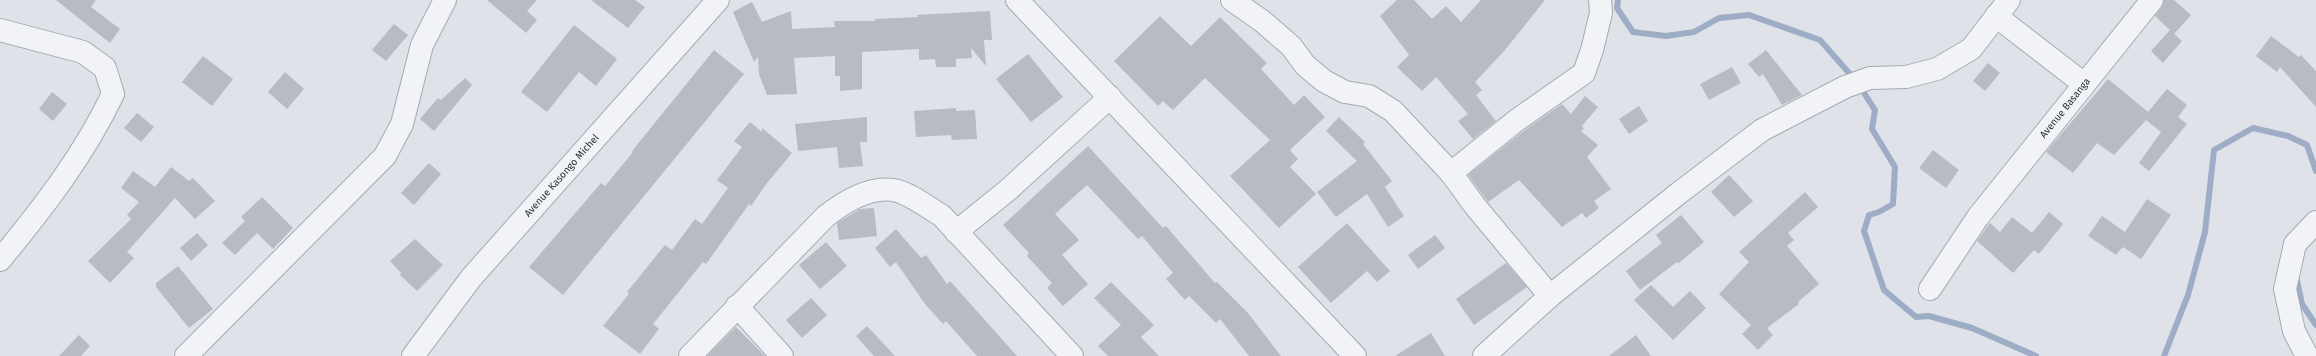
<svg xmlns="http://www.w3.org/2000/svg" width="2316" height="356" font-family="'Fira Sans',sans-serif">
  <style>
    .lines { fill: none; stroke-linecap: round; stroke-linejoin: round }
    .stream { stroke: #9dadc5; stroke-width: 6 }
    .building { fill: #b7bbc4 }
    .street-casing { stroke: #a5a9b2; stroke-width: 24 }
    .street { stroke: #f2f3f6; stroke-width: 22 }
    .labels { text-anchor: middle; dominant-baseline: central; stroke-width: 3; stroke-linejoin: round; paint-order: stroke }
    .street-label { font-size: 10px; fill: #292f3e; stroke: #eff1f5 }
  </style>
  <rect width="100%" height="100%" fill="#dfe2e8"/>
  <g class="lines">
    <path class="stream" d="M1618,0L1617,8L1633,32L1666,36L1694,32L1719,18L1749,15L1820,40L1857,82L1875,110L1872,129L1895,167L1893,204L1879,212L1869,215L1864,231L1884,290L1916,317L1929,316L1972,328L2036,356
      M2296,276L2302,304L2316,325
      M2164,356L2188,295L2205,232L2214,150L2253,128L2288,136L2307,145L2316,171"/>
  </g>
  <path class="building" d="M56,0H96L91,7L120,29L110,43Z
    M487,0H537L527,11L537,20L526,33Z
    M591,0H635L645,7L628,28Z
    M1397,0H1414L1432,19L1446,6L1461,22L1481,0H1545L1505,50L1475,82L1482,90L1476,95L1496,121L1473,139L1458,121L1468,114L1436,77L1422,91L1397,67L1409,55L1380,16Z
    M2164,0H2174L2191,15L2174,34L2155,16L2162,7Z
    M752,2L762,22L791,11L792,29L835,27L834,21H875V19L918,17L917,15L990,11L992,40H984L986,66L971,48L972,58L956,59V67H936L935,59L919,60V49L862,52V89L840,91V76H835V56L794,58L797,94L767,95L759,74L758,57L754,62L733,12Z
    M1160,16L1191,46L1220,17L1267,63L1261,69L1294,105L1304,95L1325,117L1290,150L1298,159L1290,167L1316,194L1279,228L1230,176L1270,140L1205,78L1173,110L1163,101L1158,106L1114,61Z
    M394,24L408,35L386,61L372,50Z
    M574,25L617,59L596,86L579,72L547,112L521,92Z
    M2170,30L2182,41L2163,63L2151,51Z
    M2271,36L2299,57L2301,55L2316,71V107L2280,67L2277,72L2256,56Z
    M714,50L744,74L563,295L529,267L601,183L605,186L633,152L632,151Z
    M1766,50L1802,95L1782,105L1763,74L1759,77L1748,64Z
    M1028,54L1063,97L1031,122L996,79Z
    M203,56L233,79L212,106L182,82Z
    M1988,63L2000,73L1985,91L1973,81Z
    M1732,67L1741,83L1709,100L1700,84Z
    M285,72L304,89L287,109L268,92Z
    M465,78L472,85L434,131L420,119L438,98L441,100Z
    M2108,79L2148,112L2167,89L2187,105L2178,117L2187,124L2149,171L2139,163L2161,132L2146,120L2114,155L2097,143L2073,173L2046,152Z
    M52,92L67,104L53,121L39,109Z
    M1585,96L1598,107L1582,126L1584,129L1581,131L1598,145L1587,157L1611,189L1594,201L1599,208L1586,218L1582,213L1562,227L1519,180L1488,202L1468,175L1525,130L1562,104L1571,114Z
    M1639,106L1648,121L1629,134L1619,119Z
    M956,108V111L975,110L977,139L952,140L951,135L916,137L914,111Z
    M137,113L154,127L141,142L124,128Z
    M867,117V142H860L863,166L839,168L837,147L798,151L795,124Z
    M1339,117L1365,142L1363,144L1392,181L1385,187L1404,216L1388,227L1367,194L1336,217L1317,192L1357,161L1326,131Z
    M750,122L762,132V128L792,153L767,183L751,206L749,204L706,264L703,262L653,324L659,329L640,354L603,326L629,294L627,292L665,245L672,250L695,219L702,224L728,188L717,180L742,147L734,141Z
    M1088,146L1163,228L1166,226L1215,283L1217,282L1248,313L1281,356H1249L1220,319L1216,323L1189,296L1185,300L1166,279L1173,273L1142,236L1138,239L1087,185L1055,214L1079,240L1062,255L1088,284L1063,306L1047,288L1052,283L1027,256L1029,253L1003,225Z
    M1933,150L1959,170L1946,188L1919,168Z
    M429,163L441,174L414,205L401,193Z
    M171,167L189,181L193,178L215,201L195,219L175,198L127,252L134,258L110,283L88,261L131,219L127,215L139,202L121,188L133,171L155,187Z
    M1729,175L1753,201L1734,217L1711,192Z
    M1805,192L1818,207L1788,233L1794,240L1787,246L1819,284L1798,302L1799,304L1767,328L1773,335L1758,350L1742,334L1751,325L1719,294L1749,262L1739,252Z
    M262,197L293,228L273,249L257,233L235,255L222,243L245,221L241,217Z
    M2147,199L2171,215L2141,259L2123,247L2116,255L2088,236L2102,216L2125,232Z
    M874,208L877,236L839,240L837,223L860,209Z
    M2049,212L2063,224L2039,254L2034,250L2013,273L1977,241L1990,223L2000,232L2012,217L2032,233Z
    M1681,215L1704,242L1679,263L1677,262L1640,290L1626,271L1662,243L1656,235Z
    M1347,223L1390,271L1377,282L1367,271L1331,303L1298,267Z
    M896,229L921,258L926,255L947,284L950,281L1017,356H977L946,321L943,324L925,304L896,262L890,267L875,248Z
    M197,233L208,245L191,261L180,248Z
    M1435,235L1445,248L1418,269L1408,255Z
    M415,239L443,265L417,291L400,275L401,273L390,261Z
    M826,242L847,266L820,289L799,265Z
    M1506,263L1527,287L1474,325L1456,299Z
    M178,266L213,309L189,328L156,287V283Z
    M1111,282L1154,325L1141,337L1159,356H1108L1098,346L1121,325L1094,298Z
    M1651,285L1673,307L1690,291L1706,308L1673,340L1634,300Z
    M811,298L827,315L802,338L786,320Z
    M867,326L895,356H874L856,336Z
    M736,327L765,356H707Z
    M1431,333L1445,356H1395Z
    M79,335L90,346L81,356H59Z
    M1636,335L1651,356H1609Z"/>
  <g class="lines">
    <g class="street-casing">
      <g id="street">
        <path d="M1017,0L1355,356"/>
        <path d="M1232,0L1262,21L1291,46L1305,65L1324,81L1345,92L1369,96L1393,111L1451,173L1475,206L1550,296"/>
        <path d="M1996,16L2084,84"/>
        <path d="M0,30L83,52L105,68L113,94C84,155 43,208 0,260"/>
        <path d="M1451,173L1517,120L1584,73L1592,50L1601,13L1600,0"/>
        <path d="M956,232L1008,190L1110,97"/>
        <path id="s1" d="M1930,289L1978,217L2152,0"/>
        <path d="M737,306L782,356"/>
        <path d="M186,356L385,156L402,124L422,45L445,0"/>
        <path id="s2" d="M413,356L471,278L718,0"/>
        <path d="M690,356L826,216C844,202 869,186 893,190C908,192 929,208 942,216L1072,356"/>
        <path d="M1484,356L1550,296L1679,193L1762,130L1845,87L1870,78L1906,77L1937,69L1971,49L2009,0"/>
        <path d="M2307,356L2294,331L2285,289L2295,244L2316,222"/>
      </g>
    </g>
    <use href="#street" class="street"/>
  </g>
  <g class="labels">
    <g class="street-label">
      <text stroke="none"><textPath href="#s1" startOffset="226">Avenue Basanga</textPath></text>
      <text stroke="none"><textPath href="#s2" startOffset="234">Avenue Kasongo Michel</textPath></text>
    </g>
  </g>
</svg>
